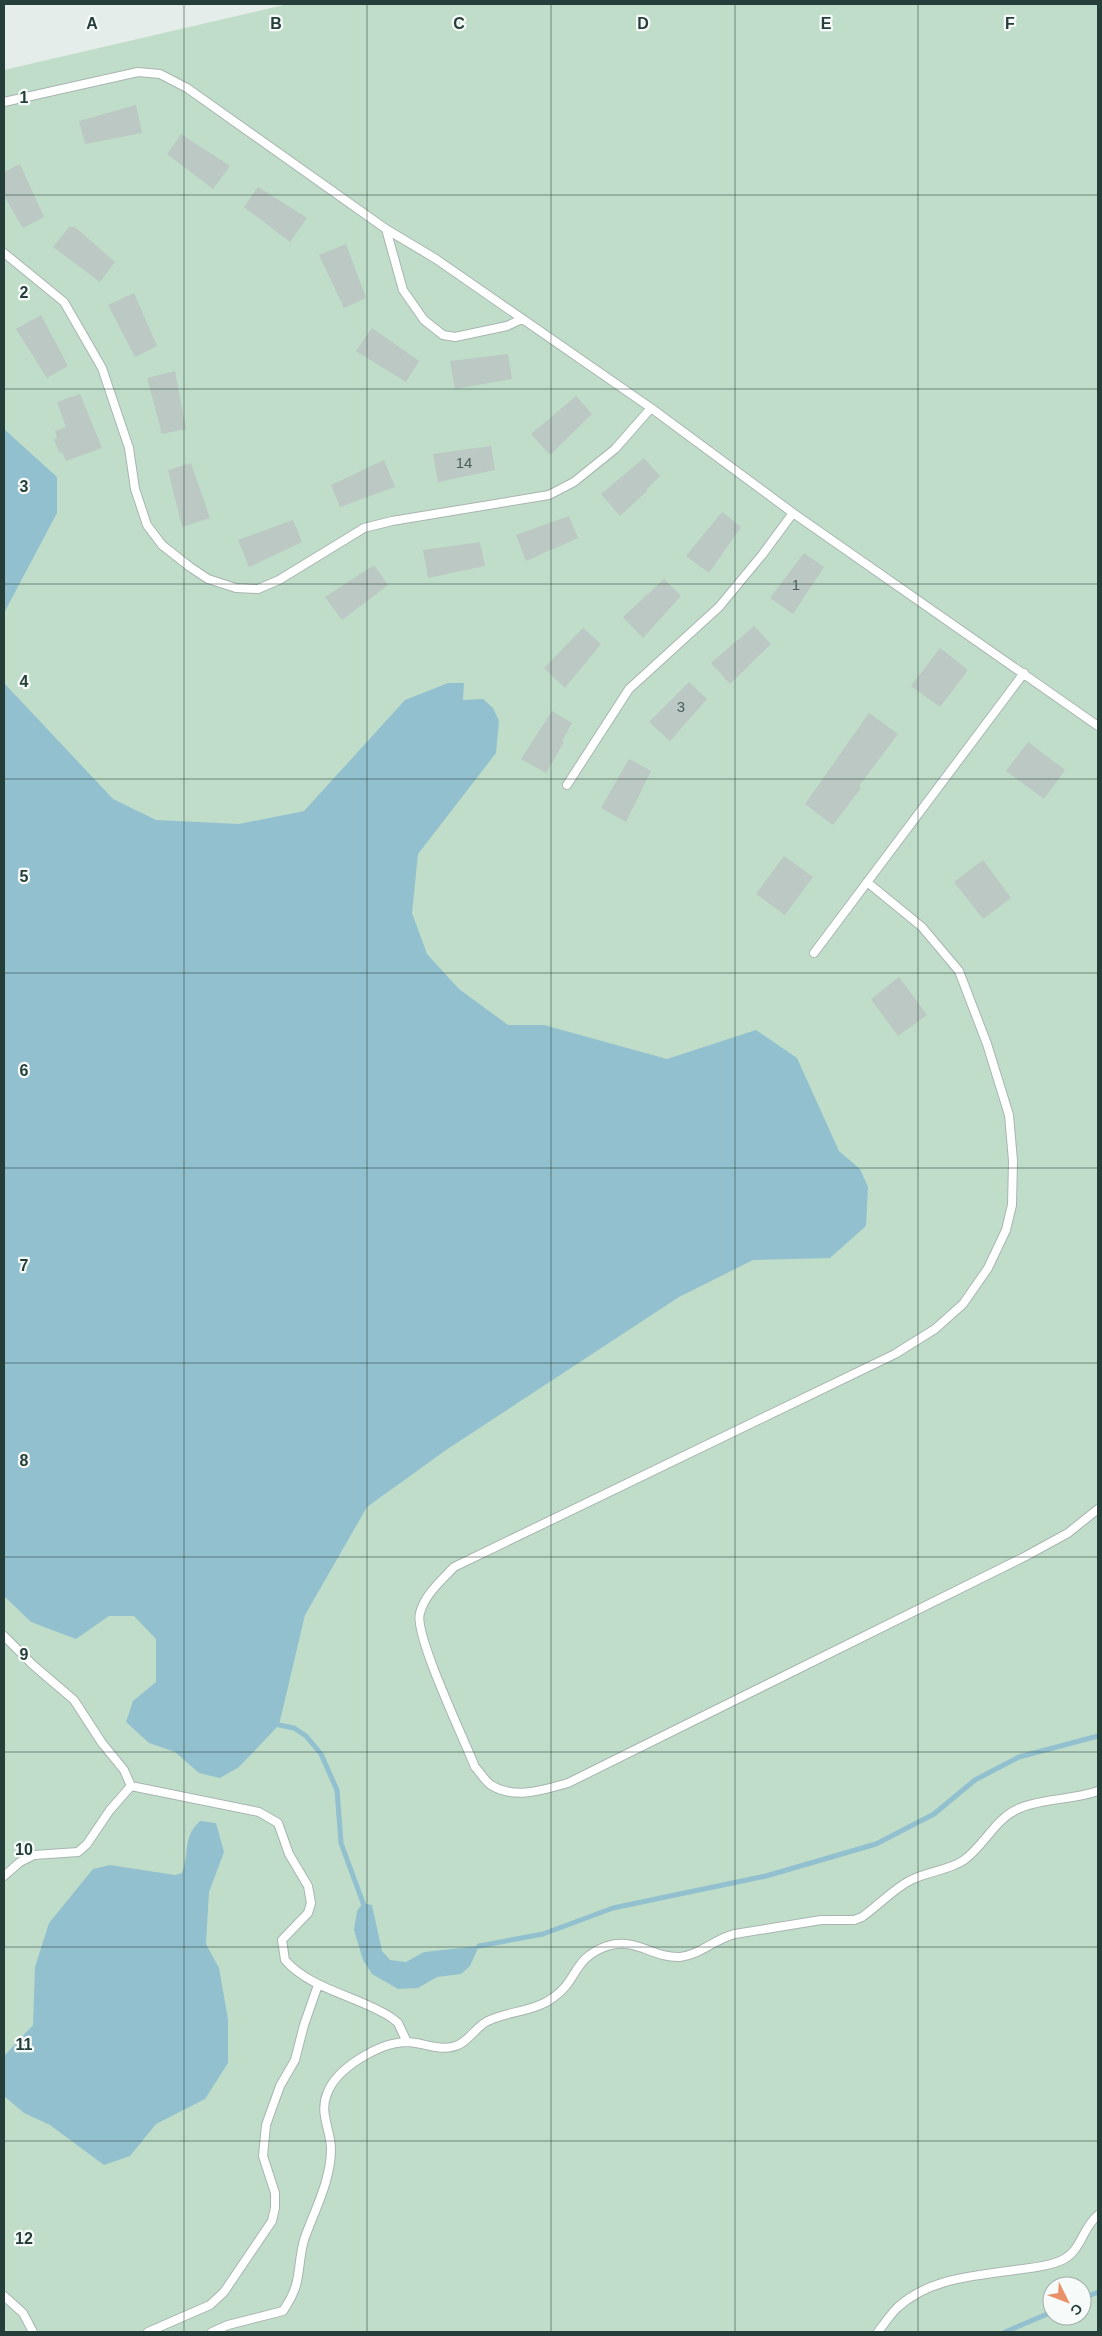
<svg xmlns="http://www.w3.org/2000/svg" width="1102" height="2336" font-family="Helvetica,sans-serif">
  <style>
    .green { fill: #c0ddca; fill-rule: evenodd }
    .water { fill: #92c0ce }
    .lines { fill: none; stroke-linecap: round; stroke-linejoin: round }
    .stream { stroke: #92c0ce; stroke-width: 5 }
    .building { fill: #bbc8c3 }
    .lane-casing { stroke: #a8b5b1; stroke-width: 10 }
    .lane { stroke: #fff; stroke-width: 8 }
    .grid { fill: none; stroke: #253e39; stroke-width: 1; stroke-opacity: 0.55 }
    .labels { text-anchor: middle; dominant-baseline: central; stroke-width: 4.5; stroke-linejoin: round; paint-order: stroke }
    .number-label { font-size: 15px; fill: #4a605c }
    .grid-label { font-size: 16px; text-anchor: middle; font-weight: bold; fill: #253e39; stroke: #f6faf8; stroke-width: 4.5; stroke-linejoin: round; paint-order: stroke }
  </style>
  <rect width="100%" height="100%" fill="#e5edea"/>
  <path class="green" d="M288,4H1098V2332H4V70ZM1052,2286H1082V2316H1052Z"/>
  <path class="water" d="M4,429L57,477V513L4,613Z
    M4,683L113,799L156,820L239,824L304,811L405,700L448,683H464L463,700L483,699L493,708L499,721L496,753L418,854L412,913L427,954L459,989L508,1025H544L667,1059L756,1030L797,1058L839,1151L860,1169L868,1187L866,1226L830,1258L753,1260L679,1297L446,1450L367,1507L305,1615L279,1725L239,1767L220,1778L199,1773L175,1752L149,1743L126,1722L133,1701L156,1682V1639L134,1616H109L76,1639L31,1622L4,1596Z
    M200,1821L216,1823L224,1852L209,1892L206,1944L219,1968L228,2019V2063L205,2099L156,2124L130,2156L104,2165L50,2125L24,2113L4,2096V2056L33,2025L35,1967L49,1923L93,1869L110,1865L175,1875L182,1873C190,1852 182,1838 200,1821Z
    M363,1903L372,1905L382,1951L390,1960L406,1962L424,1952L479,1946L470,1966L461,1974L437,1977L418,1988L398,1989L372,1974L363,1960L354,1930L357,1911Z"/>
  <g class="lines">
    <path class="stream" d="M279,1725L294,1728L306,1736L321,1754L337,1790L341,1843L363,1903
      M479,1946L543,1934L613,1908L766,1876L876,1844L934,1814L975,1780L1019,1757L1098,1736
      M1082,2299L1098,2292
      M1005,2332L1052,2312"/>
  </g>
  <path class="building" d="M136,105L142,133L85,144L79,121Z
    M181,134L230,166L213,189L167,154Z
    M20,164L44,217L23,228L4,196V172Z
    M258,187L307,218L290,242L244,207Z
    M69,227H75L115,262L100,282L53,247Z
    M346,244L366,298L344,308L319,255Z
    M134,293L157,346L135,357L108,305Z
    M41,315L68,366L47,378L16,329Z
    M372,328L419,361L406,382L356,351Z
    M508,354L512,379L455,389L450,361Z
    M175,371L186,429L162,434L147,378Z
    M80,394L102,448L66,461L62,452L59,453L54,439L57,438L55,431L66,427L57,402Z
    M576,396L592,414L550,455L531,434Z
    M491,446L495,470L438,482L433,454Z
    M644,458L660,476L646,490L647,491L620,516L601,494Z
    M384,460L395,487L340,507L331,485Z
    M191,463L210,518L182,527L168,470Z
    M722,512L741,527L709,573L686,556Z
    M569,516L578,538L526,561L516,535Z
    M293,520L302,542L249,567L238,540Z
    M480,542L485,566L428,578L423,550Z
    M804,553L824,567L793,614L770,598Z
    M374,565L388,585L342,620L325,597Z
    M664,579L681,596L643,638L623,617Z
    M754,626L771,644L730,684L711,663Z
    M583,628L601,644L565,688L544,668Z
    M940,648L968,670L940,707L911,686Z
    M689,682L707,699L670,741L649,722Z
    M552,711L572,723L562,741L564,742L546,773L521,759Z
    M869,713L898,734L859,786L861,788L833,825L805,804Z
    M1028,742L1065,770L1044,799L1006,771Z
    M629,759L651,771L626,822L601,808Z
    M784,856L813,877L785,915L756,894Z
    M983,860L1011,898L983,919L954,882Z
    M899,977L927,1015L898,1036L871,999Z"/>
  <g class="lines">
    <g class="lane-casing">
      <path id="lane" d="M4,102L138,72L160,74L187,88L386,229L436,259L651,408L793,513L1098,726
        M386,229L403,290L424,320L443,335L455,337L507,326L522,319
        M4,253L64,302L102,368L129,448L135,489L147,525L162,545L190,567L208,579L236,588L258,589L279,580L364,528L392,521L549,495L574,482L615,449L651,408
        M567,785L629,689L719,607L762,555L793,513
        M867,882L922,927L959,971L987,1044L1009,1115L1013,1161L1012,1205L1006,1230L988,1268L963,1304L935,1329L895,1354L454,1567C441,1581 425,1594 420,1613C413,1633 465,1741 475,1767C480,1772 485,1781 491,1785C515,1800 543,1790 568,1783L1026,1556L1068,1533L1098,1509
        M814,953L1024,673
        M4,1636L33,1665L74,1700L102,1743L124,1770L131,1786
        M131,1786L259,1812L278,1823L289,1854L308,1886L311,1903L308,1913L282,1940L285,1960C311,1990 359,1996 392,2018L398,2023L407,2042
        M4,1876L20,1862L34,1855L78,1852L87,1844L110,1810L131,1786
        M4,2296L23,2313L33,2332
        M148,2332L210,2305L224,2292L272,2221L275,2208V2193L263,2156L266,2125L280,2086L295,2060L304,2025L318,1985
        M212,2332L228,2325L283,2311C289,2302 295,2292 297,2281C300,2267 300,2254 304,2240C314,2211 331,2181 331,2149C331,2131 319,2113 327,2094C336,2068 379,2043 406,2042C420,2041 441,2053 458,2045C470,2040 478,2024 490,2020C511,2011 536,2011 554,1997C578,1980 573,1958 607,1946C636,1937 652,1958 680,1957C700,1955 716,1938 735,1934L821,1920H854L862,1917C878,1906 893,1889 911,1880C928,1871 948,1871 964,1860C985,1845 995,1818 1020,1808C1044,1798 1073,1800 1098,1791
        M878,2332C884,2324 890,2315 897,2308C929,2278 974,2276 1015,2270C1030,2268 1046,2267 1060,2261C1082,2252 1081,2229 1098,2215"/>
    </g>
    <use href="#lane" class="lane"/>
  </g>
  <path class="grid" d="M184,4V2332M367,4V2332M551,4V2332M735,4V2332M918,4V2332M4,195H1098M4,389H1098M4,584H1098M4,779H1098M4,973H1098M4,1168H1098M4,1363H1098M4,1557H1098M4,1752H1098M4,1947H1098M4,2141H1098"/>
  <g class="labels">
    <g class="number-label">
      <text x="464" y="462">14</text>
      <text x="796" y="584">1</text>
      <text x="681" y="706">3</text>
    </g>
  </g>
  <g class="grid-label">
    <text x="92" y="29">A</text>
    <text x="276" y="29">B</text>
    <text x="459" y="29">C</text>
    <text x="643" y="29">D</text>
    <text x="826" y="29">E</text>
    <text x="1010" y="29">F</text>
    <text x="24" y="103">1</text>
    <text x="24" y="298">2</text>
    <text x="24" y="492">3</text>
    <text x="24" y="687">4</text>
    <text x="24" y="882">5</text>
    <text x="24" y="1076">6</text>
    <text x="24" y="1271">7</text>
    <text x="24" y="1466">8</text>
    <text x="24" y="1660">9</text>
    <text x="24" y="1855">10</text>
    <text x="24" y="2050">11</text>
    <text x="24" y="2244">12</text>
  </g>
  <rect width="1102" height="2336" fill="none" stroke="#253e39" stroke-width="10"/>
  <g transform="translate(1067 2301) rotate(132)"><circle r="24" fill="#f6faf8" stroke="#a2afac"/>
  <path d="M0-4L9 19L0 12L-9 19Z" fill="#e89168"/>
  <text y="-8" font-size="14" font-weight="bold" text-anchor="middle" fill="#253e39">С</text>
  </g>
</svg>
